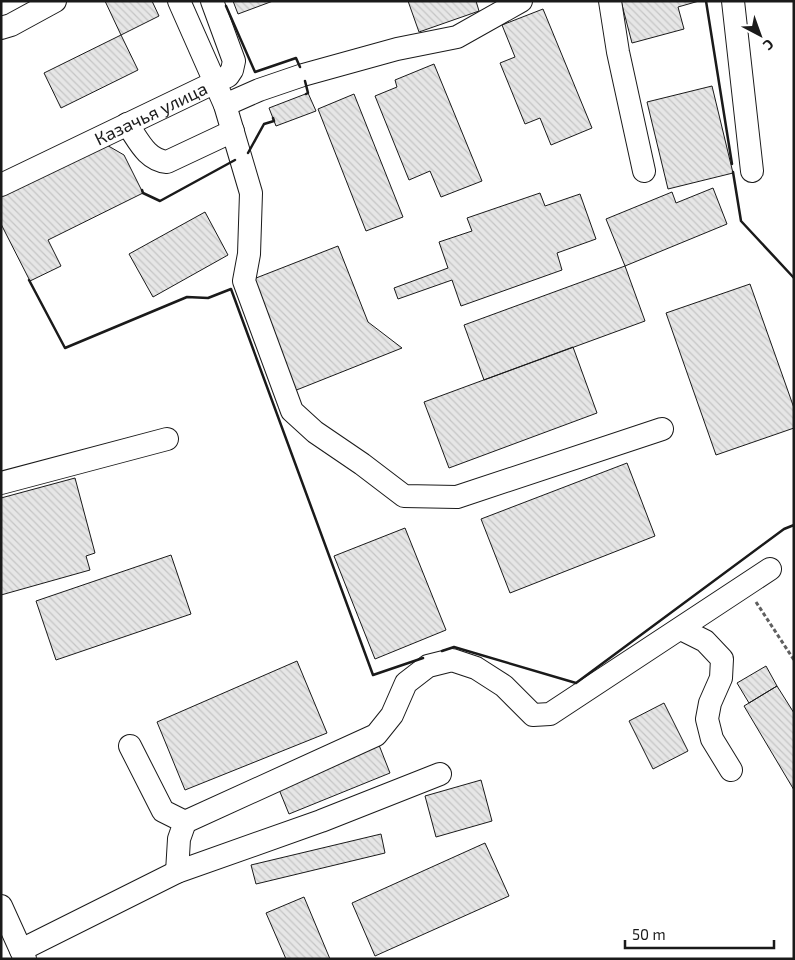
<svg xmlns="http://www.w3.org/2000/svg" width="795" height="960" font-family="'Exo 2',sans-serif">
  <style>
    .building { fill: url(#building-back-hatch); stroke: #1a1a1a }
    .lines { fill: none; stroke-linecap: round; stroke-linejoin: round }
    .minor-casing { stroke: #1a1a1a; stroke-width: 24 }
    .path { stroke: #5f5f5f; stroke-width: 3; stroke-dasharray: 4 2.5; stroke-linecap: butt }
    .minor { stroke: #fff; stroke-width: 22 }
    .wall { stroke: #1a1a1a; stroke-width: 2.5 }
    .labels { text-anchor: middle; dominant-baseline: central; stroke-width: 4; stroke-linejoin: round; paint-order: stroke }
    .street-label { font-size: 18px; fill: #1a1a1a; stroke: #fff }
  </style>
  <defs>
    <pattern id="building-back-hatch" width="6" height="6" patternUnits="userSpaceOnUse" patternTransform="scale(1.25)"><rect width="6" height="6" fill="#e6e6e6"/><path d="M-1 5l2 2M0 0l6 6M5-1l2 2" fill="none" stroke="#c5c5c5"/></pattern>
  </defs>
  <rect width="100%" height="100%" fill="#fff"/>
  <path class="building" d="M105,1H152L159,16L121,35Z
    M233,1H273L238,14Z
    M408,1H476L479,11L419,32Z
    M621,1H699L678,7L684,29L632,43Z
    M543,9L592,128L551,145L540,118L525,124L500,63L515,57L502,25Z
    M121,35L138,70L61,108L44,73Z
    M434,64L482,181L441,197L430,171L409,180L375,96L397,87L395,80Z
    M712,86L733,173L668,189L647,102Z
    M308,93L316,111L276,126L269,108Z
    M354,94L403,217L366,231L318,109Z
    M105,144L124,155L143,193L48,240L61,266L30,281L1,224V196Z
    M713,188L727,224L625,266L606,219L672,192L676,203Z
    M540,193L545,206L580,194L596,239L557,253L562,270L461,306L452,280L398,299L394,288L448,268L439,242L472,231L467,218Z
    M205,212L228,255L153,297L129,254Z
    M338,246L368,322L402,348L294,391L251,280Z
    M625,266L645,321L484,380L464,325Z
    M750,284L794,408V428L716,455L666,313Z
    M573,347L597,413L449,468L424,402Z
    M627,463L655,536L510,593L481,519Z
    M75,478L95,553L86,556L90,570L1,595V498Z
    M405,528L446,630L375,659L334,556Z
    M171,555L191,614L56,660L36,601Z
    M297,661L327,733L185,790L157,722Z
    M766,666L777,686L749,703L737,683Z
    M777,686L794,713V790L744,706Z
    M664,703L688,751L653,769L629,721Z
    M379,745L390,773L289,814L278,787Z
    M481,780L492,821L436,837L425,796Z
    M381,834L385,853L256,884L251,865Z
    M485,843L509,896L375,956L352,903Z
    M304,897L330,959H286L266,913Z"/>
  <g class="lines">
    <g class="minor-casing">
      <g id="minor">
        <path d="M179,1L225,105L251,193L249,254L244,281L292,411L315,432L362,464L404,496L457,497L662,429"/>
        <path d="M610,1L618,52L644,171"/>
        <path d="M733,1L752,171"/>
        <path d="M1,28L11,25L55,1"/>
        <path d="M225,105L259,90L303,75L397,49L457,37L521,1"/>
        <path d="M127,124C138,139 146,160 167,162L233,131"/>
        <path id="s1" d="M1,185L228,76L232,70L234,61L212,1"/>
        <path d="M1,483L167,439"/>
        <path d="M681,629L705,641L722,659L721,678L710,703L707,719L712,739L731,770"/>
        <path d="M130,746L163,811L185,822L179,839L177,872"/>
        <path d="M185,822L376,735L392,715L406,683L428,666L452,660L476,668L504,686L533,715L550,714L770,569"/>
        <path d="M1,906L25,959"/>
        <path d="M21,950L177,872L321,821L440,774"/>
      </g>
    </g>
    <path class="path" d="M756,602L794,660"/>
    <use href="#minor" class="minor"/>
    <path class="wall" d="M706,1L732,164
      M226,6L255,72L296,58L300,67
      M305,81L308,93L306,94
      M248,153L264,124L274,121L273,118
      M733,172L741,221L794,278
      M142,190L143,193L160,201L235,160
      M29,280L65,348L187,297L208,298L231,289L373,675L423,658
      M442,651L454,647L576,683L784,529L794,525"/>
  </g>
  <g class="labels">
    <g class="street-label">
      <text stroke="none"><textPath href="#s1" startOffset="166">Казачья улица</textPath></text>
    </g>
  </g>
  <rect width="795" height="960" fill="none" stroke="#1a1a1a" stroke-width="5"/>
  <g transform="translate(760 35) rotate(139)" stroke="#ffffff" stroke-width="4" paint-order="stroke">
  <path d="M0-4L9 19L0 12L-9 19Z" fill="#1a1a1a"/>
  <text y="-8" font-size="14" font-weight="bold" text-anchor="middle" fill="#1a1a1a">С</text>
  </g>
  <path d="M625 940v8h149v-8" fill="none" stroke="#1a1a1a" stroke-width="2.5"/>
  <text x="632" y="940" font-size="15" fill="#1a1a1a" stroke="#ffffff" stroke-width="4" paint-order="stroke">50 m</text>
</svg>
